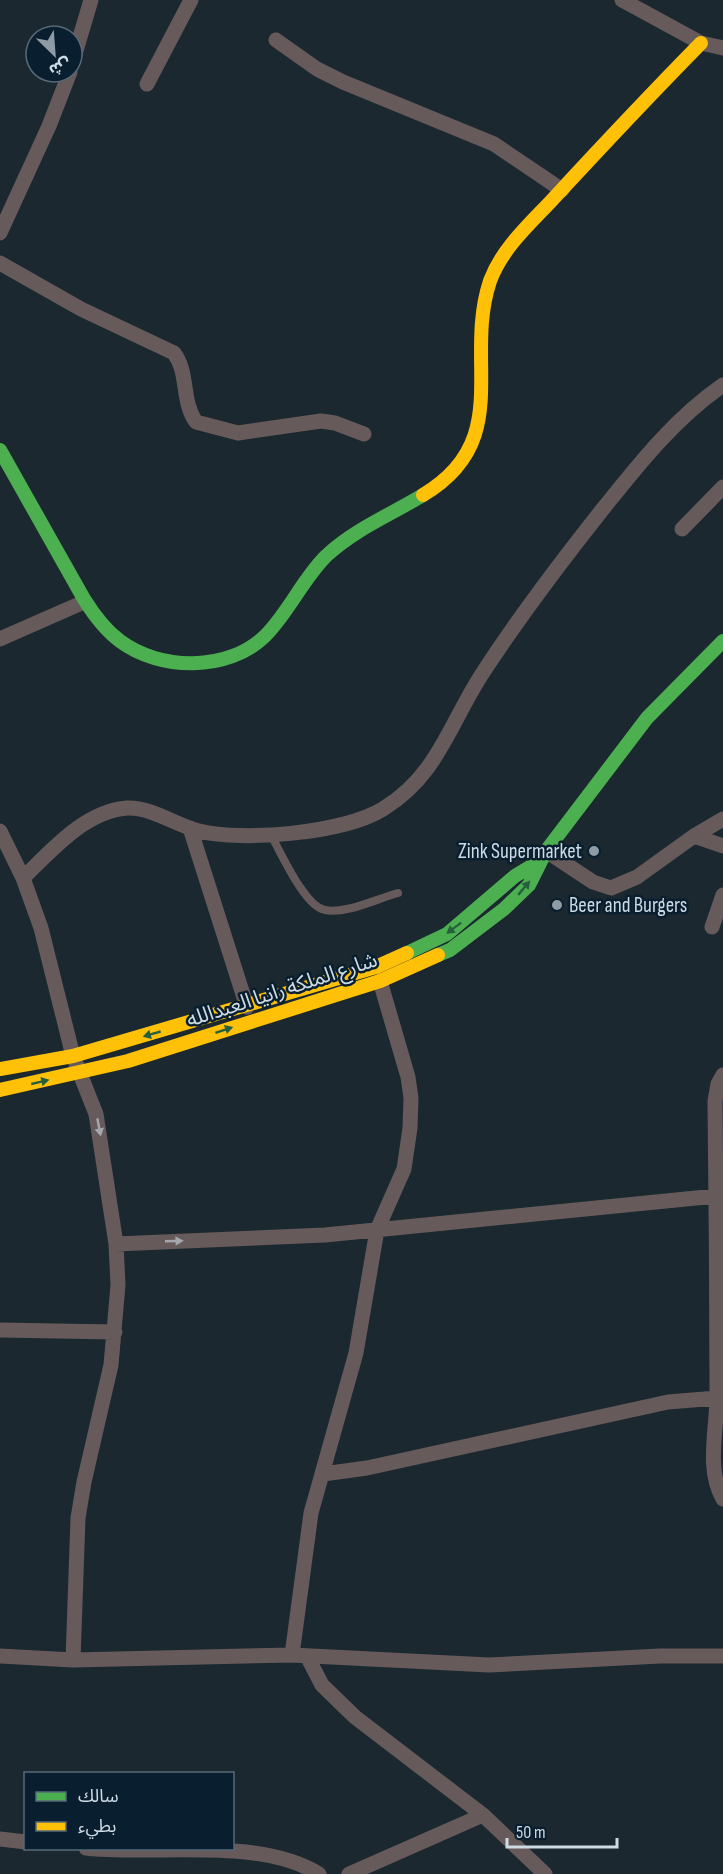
<svg xmlns="http://www.w3.org/2000/svg" width="723" height="1874" font-family="'Sofia Sans Condensed','Noto Sans Arabic',sans-serif">
  <style>
    .lines { fill: none; stroke-linecap: round; stroke-linejoin: round }
    .lane { stroke: #665a5a; stroke-width: 8 }
    .street { stroke: #665a5a; stroke-width: 15 }
    .fast { stroke: #4caf50; stroke-width: 14 }
    .slow { stroke: #ffc107; stroke-width: 14 }
    .oneway { fill: #27603e }
    .oneway2 { fill: #a4a7ad }
    .poi-dot { fill: #8f9ca6; stroke: #091f2f; stroke-width: 2 }
    .labels { text-anchor: middle; dominant-baseline: central; stroke-width: 5; stroke-linejoin: round; paint-order: stroke }
    .poi-label { font-size: 21px; fill: #cddbe5; stroke: #091f2f; text-anchor: end }
    .street-label { font-size: 21px; fill: #cddbe5; stroke: #091f2f }
  </style>
  <rect width="100%" height="100%" fill="#1b2830"/>
  <g class="lines">
    <path class="lane" d="M271,835C281,853 305,907 325,910C347,914 376,899 398,893"/>
    <path class="street" d="M622,0L701,43L723,48
      M276,40L317,69L343,82L494,144L562,190
      M72,64L91,0
      M147,84L191,0
      M0,233L49,126L70,72
      M0,263L81,309L174,353C189,373 181,401 196,422L238,433L321,421L335,423L364,434
      M682,529L723,487
      M0,639L84,602
      M190,828L247,1007
      M0,831L23,878L41,928L73,1056L96,1114L116,1244L118,1285L111,1365L84,1482L78,1518L73,1660
      M694,836L723,846
      M546,851L593,882L611,888L637,877L694,836L723,819
      M23,878C51,851 85,811 127,808C152,807 175,825 199,831C243,842 344,833 383,809C438,775 449,725 482,674C519,617 560,563 602,510C639,464 674,419 723,385
      M712,927L723,895
      M723,1075L718,1084L715,1101C716,1198 717,1294 717,1391C718,1426 705,1468 723,1499
      M116,1244L325,1235L716,1196
      M0,1330L115,1332
      M323,1474L367,1468L668,1402L717,1398
      M292,1655L311,1513L356,1353L377,1230L404,1169L410,1128L411,1098L408,1077L380,981
      M0,1656L73,1660L292,1655L489,1665L660,1656H723
      M307,1656L322,1685L355,1717L483,1815L545,1874
      M0,1839L26,1842
      M86,1848C155,1856 258,1836 319,1874
      M349,1874L483,1815"/>
    <path class="fast" d="M0,450L84,599C94,615 105,630 120,641C160,671 228,672 265,636C289,612 302,580 326,556C355,529 390,515 423,495
      M407,953L447,934L515,876L538,862
      M438,955L450,950L504,909L529,885L546,851L647,718L723,641"/>
    <path class="slow" d="M423,495C515,440 463,362 490,281C502,248 530,224 554,198C602,146 651,94 701,43
      M0,1069L73,1056L376,967L407,953
      M0,1090L128,1061L380,981L438,955"/>
  </g>
  <defs><path id="oneway-solid" d="M-6-.8H1V-3.2L6.5 0L1 3.2V.8H-6Z" transform="scale(1.5)"/></defs>
  <g class="oneway">
    <use href="#oneway-solid" transform="translate(524 888) rotate(-50)"/>
    <use href="#oneway-solid" transform="translate(454 928) rotate(143)"/>
    <use href="#oneway-solid" transform="translate(224 1030) rotate(-18)"/>
    <use href="#oneway-solid" transform="translate(152 1034) rotate(164)"/>
    <use href="#oneway-solid" transform="translate(40 1082) rotate(-13)"/>
  </g>
  <g class="oneway2">
    <use href="#oneway-solid" transform="translate(99 1127) rotate(79)"/>
    <use href="#oneway-solid" transform="translate(174 1241) rotate(-2)"/>
  </g>
  <g class="poi-dot">
    <circle cx="594" cy="851" r="6"/>
    <circle cx="557" cy="905" r="6"/>
  </g>
  <g class="labels">
    <g class="poi-label">
      <text x="582" y="851">Zink Supermarket</text>
      <text x="569" y="905" text-anchor="start">Beer and Burgers</text>
    </g>
    <g class="street-label">
      <text transform="translate(282 990) rotate(-18)">شارع الملكة رانيا العبدالله</text>
    </g>
  </g>
  <rect x="24" y="1772" width="210" height="78" fill="#091f2f" stroke="#576a78" stroke-width="1.5"/>
  <rect x="36" y="1792" width="30" height="9" fill="#4caf50" stroke="#576a78" stroke-width="1.5"/>
  <text x="78" y="1802" font-size="18" fill="#cddbe5">سالك</text>
  <rect x="36" y="1822" width="30" height="9" fill="#ffc107" stroke="#576a78" stroke-width="1.5"/>
  <text x="78" y="1832" font-size="18" fill="#cddbe5">بطيء</text>
  <g transform="translate(54 54) rotate(155)"><circle r="28" fill="#091f2f" stroke="#576a78" stroke-width="1.5"/>
  <path d="M0-4.5L10 22L0 15L-10 22Z" fill="#8f9ca6"/>
  <text y="-9" font-size="16" font-weight="bold" text-anchor="middle" fill="#cddbe5">ش</text>
  </g>
  <path d="M507 1838v9h110v-9" fill="none" stroke="#cddbe5" stroke-width="3"/>
  <text x="516" y="1838" font-size="18" fill="#cddbe5" stroke="#091f2f" stroke-width="4.5" paint-order="stroke">50 m</text>
</svg>
